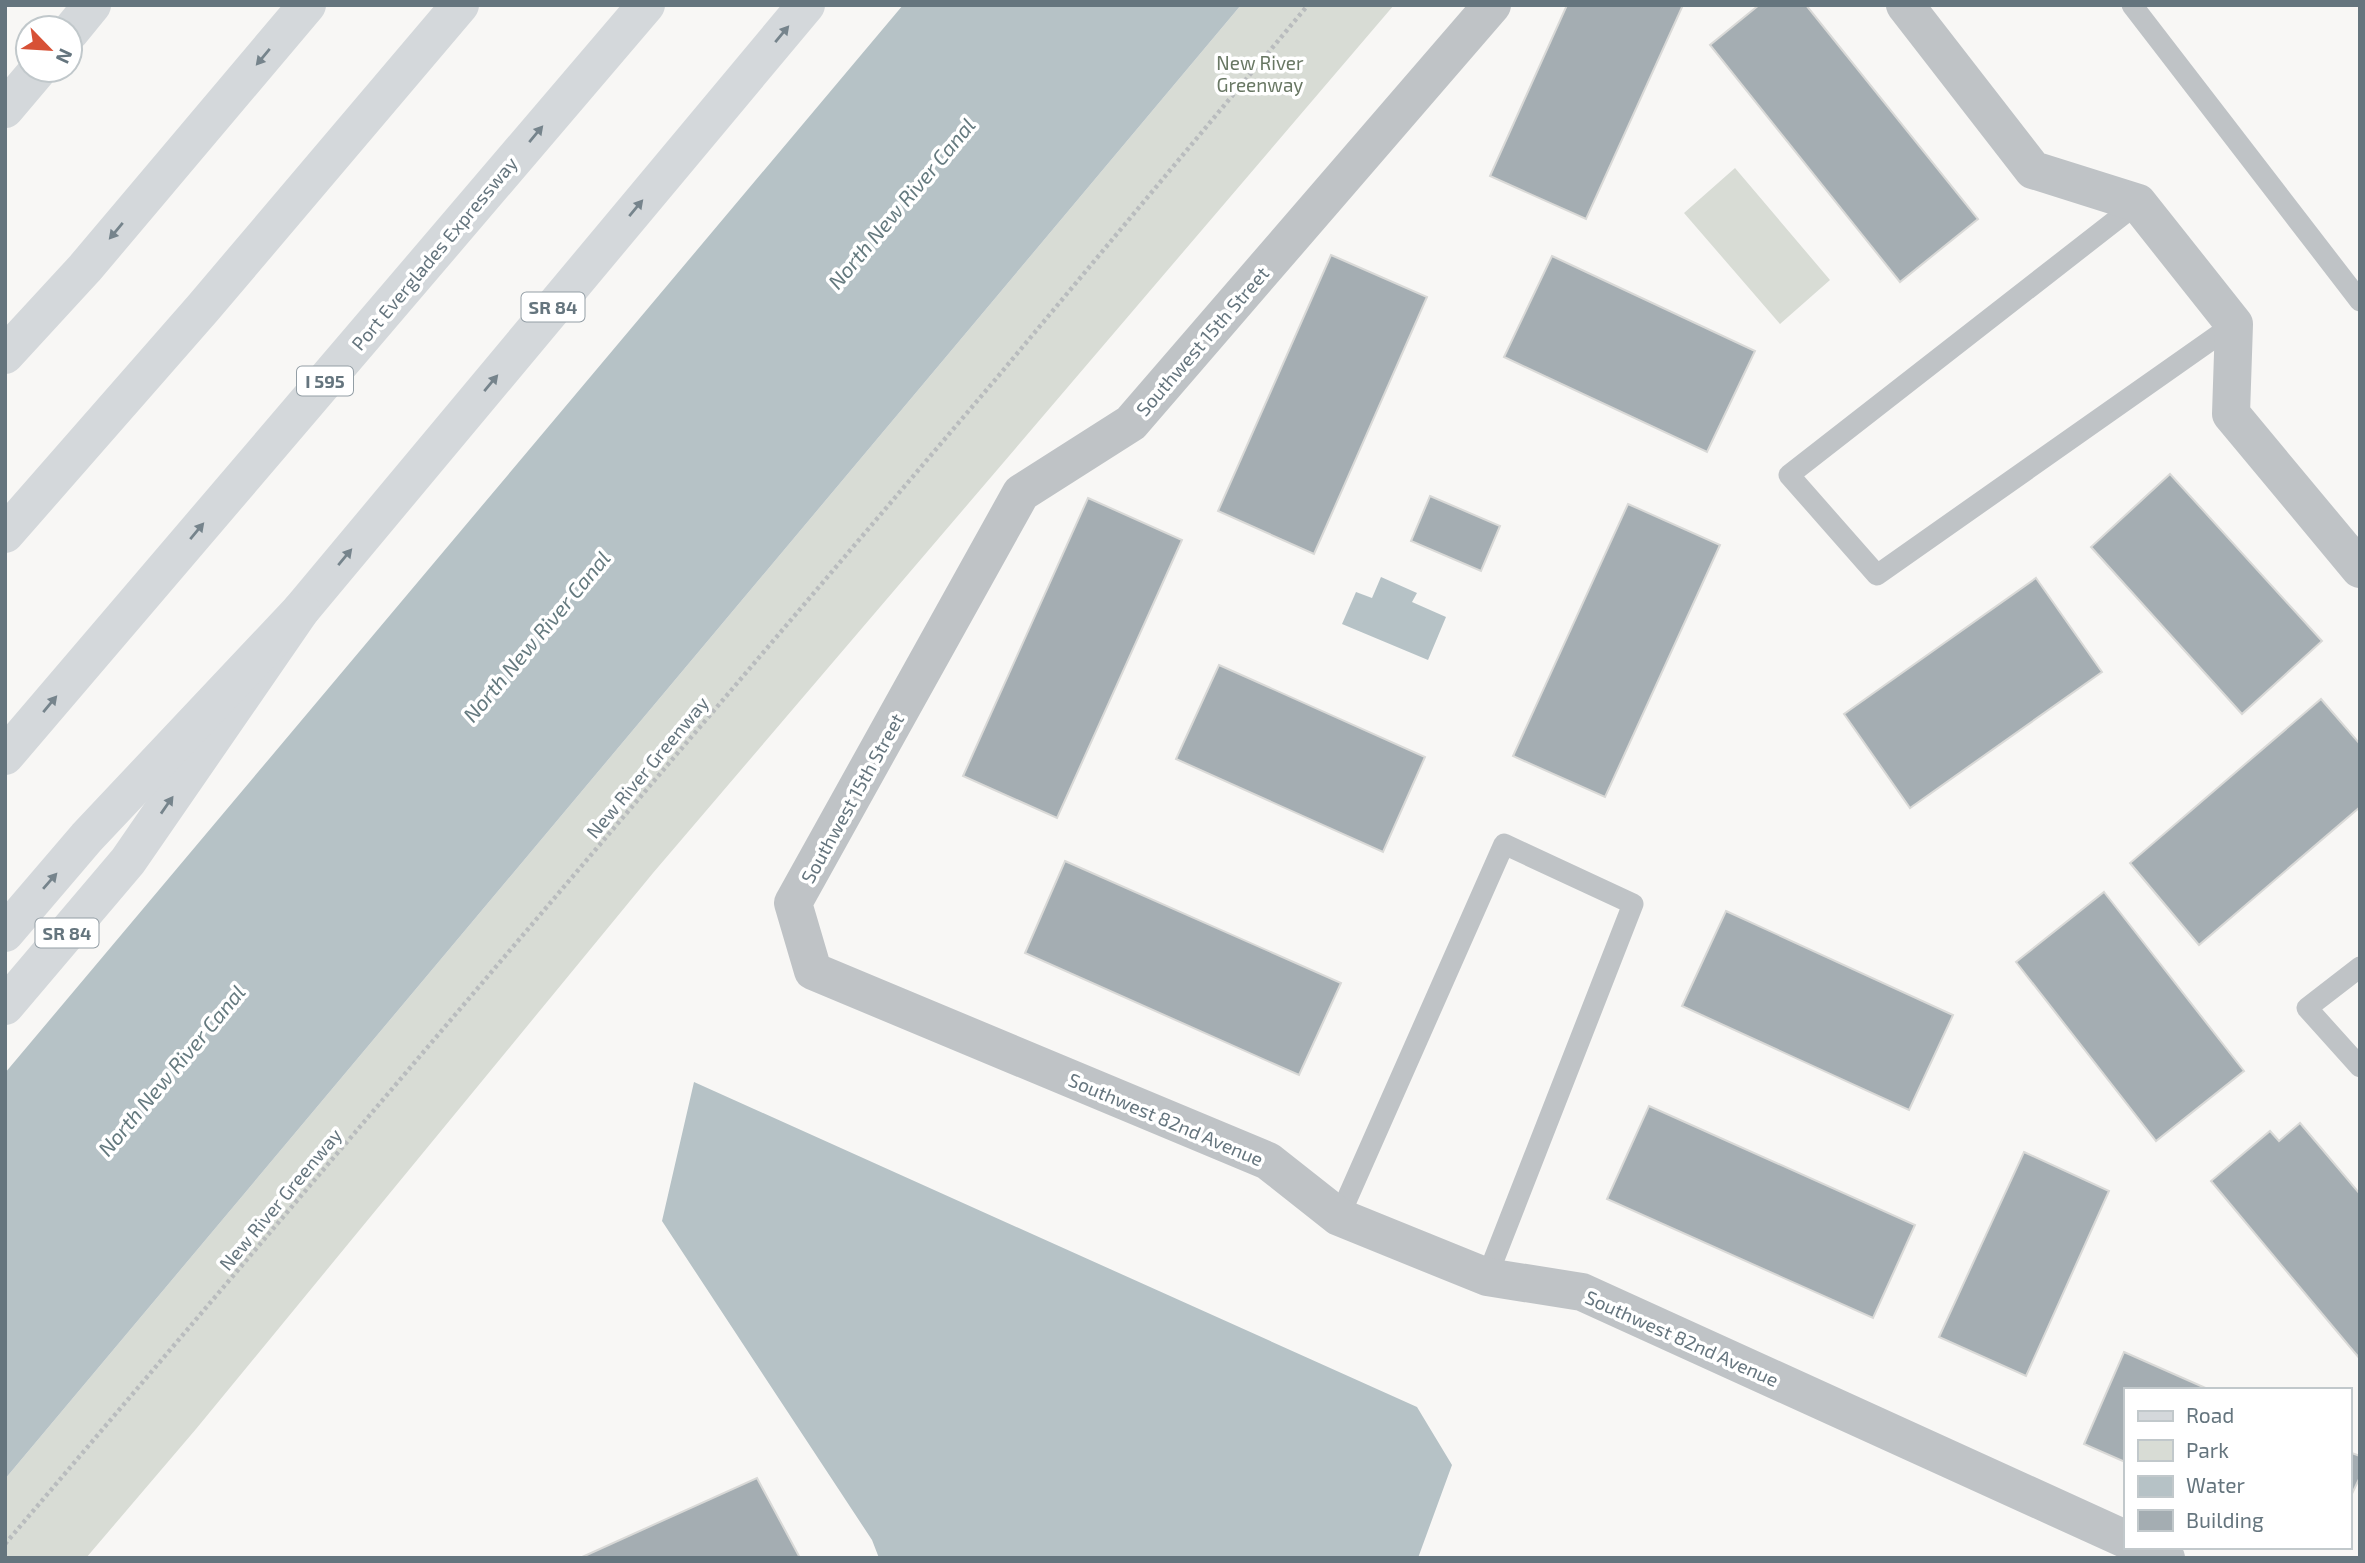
<svg xmlns="http://www.w3.org/2000/svg" width="2365" height="1563" font-family="'Exo 2',sans-serif">
  <style>
    .green { fill: #d8dcd5 }
    .water { fill: #b6c2c6 }
    .building { fill: #a4adb2; stroke: #d9d9d7; stroke-width: 2 }
    .lines { fill: none; stroke-linecap: round; stroke-linejoin: round }
    .path { stroke: #b9bcbe; stroke-width: 4.5; stroke-dasharray: 3.5 3.5; stroke-linecap: butt }
    .lane { stroke: #bfc3c6; stroke-width: 21 }
    .street { stroke: #bfc3c6; stroke-width: 38 }
    .primary { stroke: #d4d8db; stroke-width: 38 }
    .highway { stroke: #d4d8db; stroke-width: 38 }
    .oneway { fill: #76848c }
    .labels { text-anchor: middle; dominant-baseline: central; stroke-width: 7; stroke-linejoin: round; paint-order: stroke }
    .shield { fill: #fff; stroke: #939ea5; stroke-width: 2 }
    .shield-label { font-size: 18px; font-weight: bold; fill: #65757e }
    .park-label { font-size: 19px; fill: #687763; stroke: #fff }
    .street-label { font-size: 19px; fill: #65757e; stroke: #fff }
    .water-label { font-size: 21px; font-style: italic; fill: #657a7f; stroke: #fff }
  </style>
  <rect width="100%" height="100%" fill="#f8f7f5"/>
  <path class="green" d="M1241,5H1394L653,873L196,1429L86,1558H5V1479Z
    M1735,168L1830,280L1780,324L1684,213Z"/>
  <path class="water" d="M903,5H1241L5,1479V1073Z
    M1381,577L1417,593L1412,602L1446,617L1428,660L1342,624L1356,592L1372,598Z
    M694,1082L1417,1407L1452,1465L1418,1558H879L872,1540L662,1221Z"/>
  <path class="building" d="M1567,5H1683L1586,219L1490,176Z
    M1759,5H1806L1978,219L1900,282L1710,45Z
    M1331,255L1427,297L1314,554L1218,511Z
    M1552,256L1755,351L1707,452L1504,357Z
    M2170,474L2322,641L2242,714L2091,547Z
    M1430,496L1500,526L1481,571L1411,541Z
    M1088,498L1182,540L1057,818L963,776Z
    M1628,504L1720,545L1605,797L1513,756Z
    M2036,578L2102,672L1910,808L1844,714Z
    M1219,665L1425,757L1383,852L1176,759Z
    M2321,699L2360,744V807L2199,945L2130,863Z
    M1065,861L1341,983L1299,1075L1025,953Z
    M2104,892L2244,1071L2156,1141L2016,962Z
    M1726,911L1953,1015L1909,1110L1682,1006Z
    M1649,1106L1915,1225L1873,1318L1607,1199Z
    M2300,1123L2360,1194V1359L2211,1181L2270,1131L2279,1141Z
    M2024,1152L2109,1191L2026,1376L1939,1337Z
    M2124,1352L2210,1390H2125V1462L2084,1444Z
    M2349,1452L2360,1456V1477L2349,1500Z
    M757,1478L800,1558H580Z"/>
  <g class="lines">
    <path class="path" d="M5,1544L995,380L1308,5"/>
    <path class="lane" d="M2132,5L2360,301
      M2138,203L1789,475L1877,575L2234,324
      M2360,967L2307,1008L2360,1067
      M1339,1217L1504,844L1633,904L1487,1277"/>
    <path class="street" d="M1492,5L1131,423L1021,493L793,903L813,971L1268,1161L1339,1217L1487,1277L1582,1292L2125,1539
      M1905,5L2033,170L2138,203L2234,324L2231,414L2360,569
      M2143,1547L2166,1558"/>
    <path class="primary" d="M70,32L92,5
      M5,109L38,70
      M5,1006L128,861L301,610L806,5"/>
    <path class="highway" d="M5,355L85,268L307,5
      M5,534L203,308L460,5
      M5,756L646,5
      M5,933L87,837L301,610"/>
  </g>
  <defs><path id="oneway-solid" d="M-6-.8H1V-3.2L6.5 0L1 3.2V.8H-6Z" transform="scale(1.75)"/></defs>
  <g class="oneway">
    <use href="#oneway-solid" transform="translate(782 34) rotate(-50)"/>
    <use href="#oneway-solid" transform="translate(263 57) rotate(130)"/>
    <use href="#oneway-solid" transform="translate(536 134) rotate(-50)"/>
    <use href="#oneway-solid" transform="translate(636 208) rotate(-50)"/>
    <use href="#oneway-solid" transform="translate(116 231) rotate(130)"/>
    <use href="#oneway-solid" transform="translate(491 383) rotate(-50)"/>
    <use href="#oneway-solid" transform="translate(197 531) rotate(-50)"/>
    <use href="#oneway-solid" transform="translate(345 557) rotate(-50)"/>
    <use href="#oneway-solid" transform="translate(50 704) rotate(-50)"/>
    <use href="#oneway-solid" transform="translate(167 805) rotate(-55)"/>
    <use href="#oneway-solid" transform="translate(50 881) rotate(-49)"/>
  </g>
  <g class="labels">
    <g class="shield">
      <rect x="521.5" y="292.5" width="63" height="29" rx="5"/>
      <rect x="297" y="366.5" width="56" height="29" rx="5"/>
      <rect x="35.5" y="918.5" width="63" height="29" rx="5"/>
    </g>
    <g class="shield-label">
      <text x="553" y="307">SR 84</text>
      <text x="325" y="381">I 595</text>
      <text x="67" y="933">SR 84</text>
    </g>
    <g class="park-label">
      <text x="1260" y="62">New River<tspan x="1260" dy="22">Greenway</tspan></text>
    </g>
    <g class="street-label">
      <text transform="translate(434 253) rotate(-50)">Port Everglades Expressway</text>
      <text transform="translate(1202 341) rotate(-49)">Southwest 15th Street</text>
      <text transform="translate(647 767) rotate(-50)">New River Greenway</text>
      <text transform="translate(852 798) rotate(-61)">Southwest 15th Street</text>
      <text transform="translate(1166 1119) rotate(23)">Southwest 82nd Avenue</text>
      <text transform="translate(280 1199) rotate(-50)">New River Greenway</text>
      <text transform="translate(1682 1338) rotate(24)">Southwest 82nd Avenue</text>
    </g>
    <g class="water-label">
      <text transform="translate(901 203) rotate(-50)">North New River Canal</text>
      <text transform="translate(536 636) rotate(-50)">North New River Canal</text>
      <text transform="translate(171 1070) rotate(-50)">North New River Canal</text>
    </g>
  </g>
  <rect width="2365" height="1563" fill="none" stroke="#65757e" stroke-width="14"/>
  <rect x="2124" y="1388" width="228" height="161" fill="#ffffff" stroke="#c1c8cb" stroke-width="2"/>
  <rect x="2138" y="1411" width="35" height="10" fill="#d4d8db" stroke="#c1c8cb" stroke-width="2"/>
  <text x="2186" y="1423" font-size="21" fill="#65757e">Road</text>
  <rect x="2138" y="1440" width="35" height="21" fill="#d8dcd5" stroke="#c1c8cb" stroke-width="2"/>
  <text x="2186" y="1458" font-size="21" fill="#65757e">Park</text>
  <rect x="2138" y="1476" width="35" height="21" fill="#b6c2c6" stroke="#c1c8cb" stroke-width="2"/>
  <text x="2186" y="1493" font-size="21" fill="#65757e">Water</text>
  <rect x="2138" y="1510" width="35" height="21" fill="#a4adb2" stroke="#c1c8cb" stroke-width="2"/>
  <text x="2186" y="1528" font-size="21" fill="#65757e">Building</text>
  <g transform="translate(49 49) rotate(115)"><circle r="33" fill="#ffffff" stroke="#c1c8cb" stroke-width="2"/>
  <path d="M0-5L12 26L0 18L-12 26Z" fill="#d75136"/>
  <text y="-10" font-size="19" font-weight="bold" text-anchor="middle" fill="#65757e">N</text>
  </g>
</svg>
